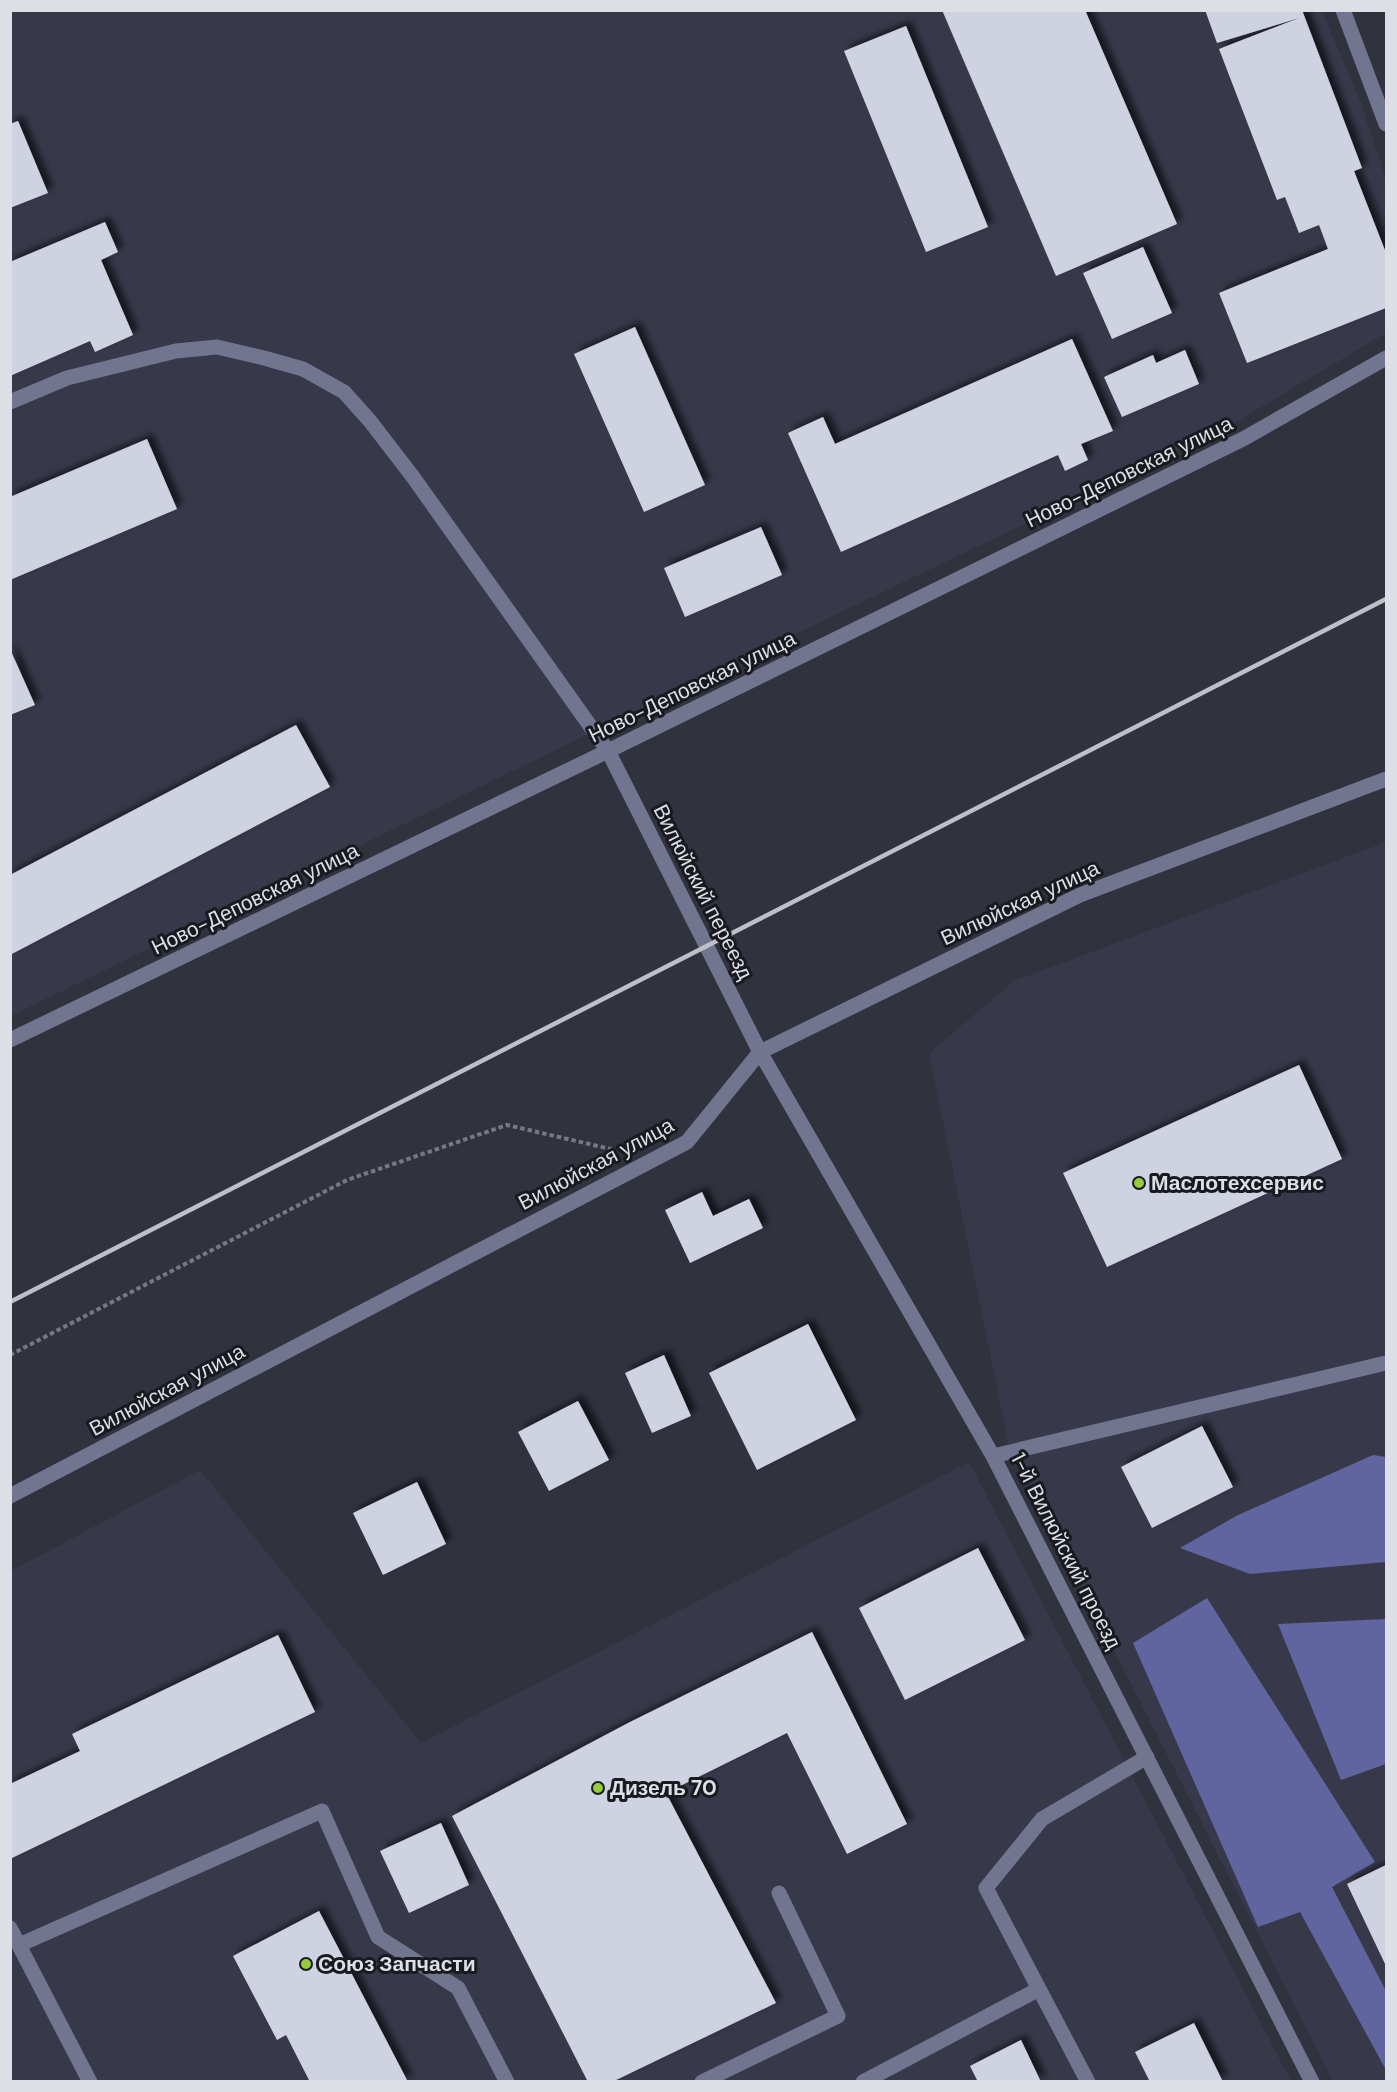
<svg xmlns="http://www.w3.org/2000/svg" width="1397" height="2092" font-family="'DM Sans',sans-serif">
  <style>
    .built { fill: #37394b }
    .forest { fill: #60659f }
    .building { fill: #cfd2e1; filter: url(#shadow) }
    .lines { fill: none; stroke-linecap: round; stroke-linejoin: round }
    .path { stroke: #767882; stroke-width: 4; stroke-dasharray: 4.5 3; stroke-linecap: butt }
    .minor { stroke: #727590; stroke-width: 15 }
    .rail { stroke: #bec0c8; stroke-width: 4.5 }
    .poi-dot { fill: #93cc3d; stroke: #191a20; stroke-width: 2 }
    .labels { text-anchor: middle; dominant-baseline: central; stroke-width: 6; stroke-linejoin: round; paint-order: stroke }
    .street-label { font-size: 21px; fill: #dddee6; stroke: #191a20 }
    .poi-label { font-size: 21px; font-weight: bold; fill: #dddee6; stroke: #191a20; text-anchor: start }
  </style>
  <defs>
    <filter id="shadow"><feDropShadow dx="5.5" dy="-5.5" stdDeviation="3" flood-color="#0009"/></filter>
  </defs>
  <rect width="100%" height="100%" fill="#30323e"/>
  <path class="built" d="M11,11H1322L1359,98L1386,180V333L1236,422L584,736L11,1016Z
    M1386,842V2081H1333L1008,1442L929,1053L1014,981Z
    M969,1462L1291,2081L11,2082V1571L200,1470L421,1743Z"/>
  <path class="forest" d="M1373,1455L1386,1457V1562L1250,1574L1180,1548L1238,1515Z
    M1207,1598L1375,1862L1332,1887L1386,1991V2070L1300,1912L1258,1927L1133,1643Z
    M1386,1619V1764L1341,1780L1278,1624Z"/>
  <path class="building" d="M942,10H1085L1177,224L1056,276Z
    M1205,10H1302L1362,168L1354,171L1386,253V308L1247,363L1219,293L1328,249L1319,225L1299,233L1285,197L1277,200L1219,49L1299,18L1217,43Z
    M906,26L988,227L926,252L844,51Z
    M18,121L48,193L10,208V124Z
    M105,222L118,252L101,260L133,335L95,352L90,341L10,376V262Z
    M1143,247L1172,313L1112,339L1083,273Z
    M635,327L705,485L644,512L574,354Z
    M1072,339L1113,431L1081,444L1088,460L1065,471L1058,455L841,552L788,433L823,417L835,444Z
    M1185,350L1199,384L1122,417L1104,377L1153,355L1156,363Z
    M147,439L177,509L10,580V497Z
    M761,527L782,575L685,617L664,568Z
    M10,649L35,705L10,715Z
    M296,725L330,787L10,955V875Z
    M1299,1065L1342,1159L1107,1267L1063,1173Z
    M702,1192L713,1216L749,1199L763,1228L690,1263L665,1210Z
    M808,1324L856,1420L757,1470L709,1373Z
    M664,1355L691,1416L652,1433L625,1373Z
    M578,1401L609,1460L549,1491L518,1432Z
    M1202,1426L1233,1487L1152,1528L1121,1467Z
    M417,1482L446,1544L383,1575L353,1513Z
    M978,1548L1025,1640L905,1700L859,1608Z
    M812,1632L907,1824L847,1854L787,1733L666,1793L776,2003L612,2082H588L452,1816L630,1722Z
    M278,1635L315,1712L10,1859V1784L80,1751L72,1734Z
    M441,1823L469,1885L409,1913L380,1851Z
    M1386,1865V1966L1347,1884Z
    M319,1911L408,2082H310L286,2035L277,2040L233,1956Z
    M1194,2023L1223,2082H1150L1135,2052Z
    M1021,2040L1041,2082H978L970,2066Z"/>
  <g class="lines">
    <path class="path" d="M10,1355L347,1180L507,1125L615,1150"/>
    <path class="minor" d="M1343,10L1386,124
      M10,402L67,378L176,351L217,347L264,358L303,369L344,392L370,421L413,477L608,751L760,1052L993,1456L1312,2082
      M10,1040L608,751L1243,439L1386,358
      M993,1456L1386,1363
      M10,1496L687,1142L760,1052L1080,895L1386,779
      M10,1928L90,2082
      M19,1945L322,1811L378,1937L458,1988L507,2082
      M702,2082L838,2016L779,1893
      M863,2082L1039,1989
      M1088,2082L986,1888L1042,1819L1147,1757"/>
    <path class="rail" d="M10,1302L1386,599"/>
  </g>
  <g class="poi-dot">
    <circle cx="1139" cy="1183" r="6"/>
    <circle cx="598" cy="1788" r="6"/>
    <circle cx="306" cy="1964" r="6"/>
  </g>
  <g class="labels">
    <g class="street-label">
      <text transform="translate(1129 472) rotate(-26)">Ново-Деповская улица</text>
      <text transform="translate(692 687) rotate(-26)">Ново-Деповская улица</text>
      <text transform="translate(703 892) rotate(63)">Вилюйский переезд</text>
      <text transform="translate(255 899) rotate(-26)">Ново-Деповская улица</text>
      <text transform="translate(1020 903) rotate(-25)">Вилюйская улица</text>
      <text transform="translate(596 1164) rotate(-28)">Вилюйская улица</text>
      <text transform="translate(167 1390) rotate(-28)">Вилюйская улица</text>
      <text transform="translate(1066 1551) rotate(63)">1-й Вилюйский проезд</text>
    </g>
    <g class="poi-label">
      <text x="1151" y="1183">Маслотехсервис</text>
      <text x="610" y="1788">Дизель 70</text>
      <text x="318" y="1964">Союз Запчасти</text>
    </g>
  </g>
  <rect width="1397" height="2092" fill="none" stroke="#dddee6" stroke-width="24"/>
</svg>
